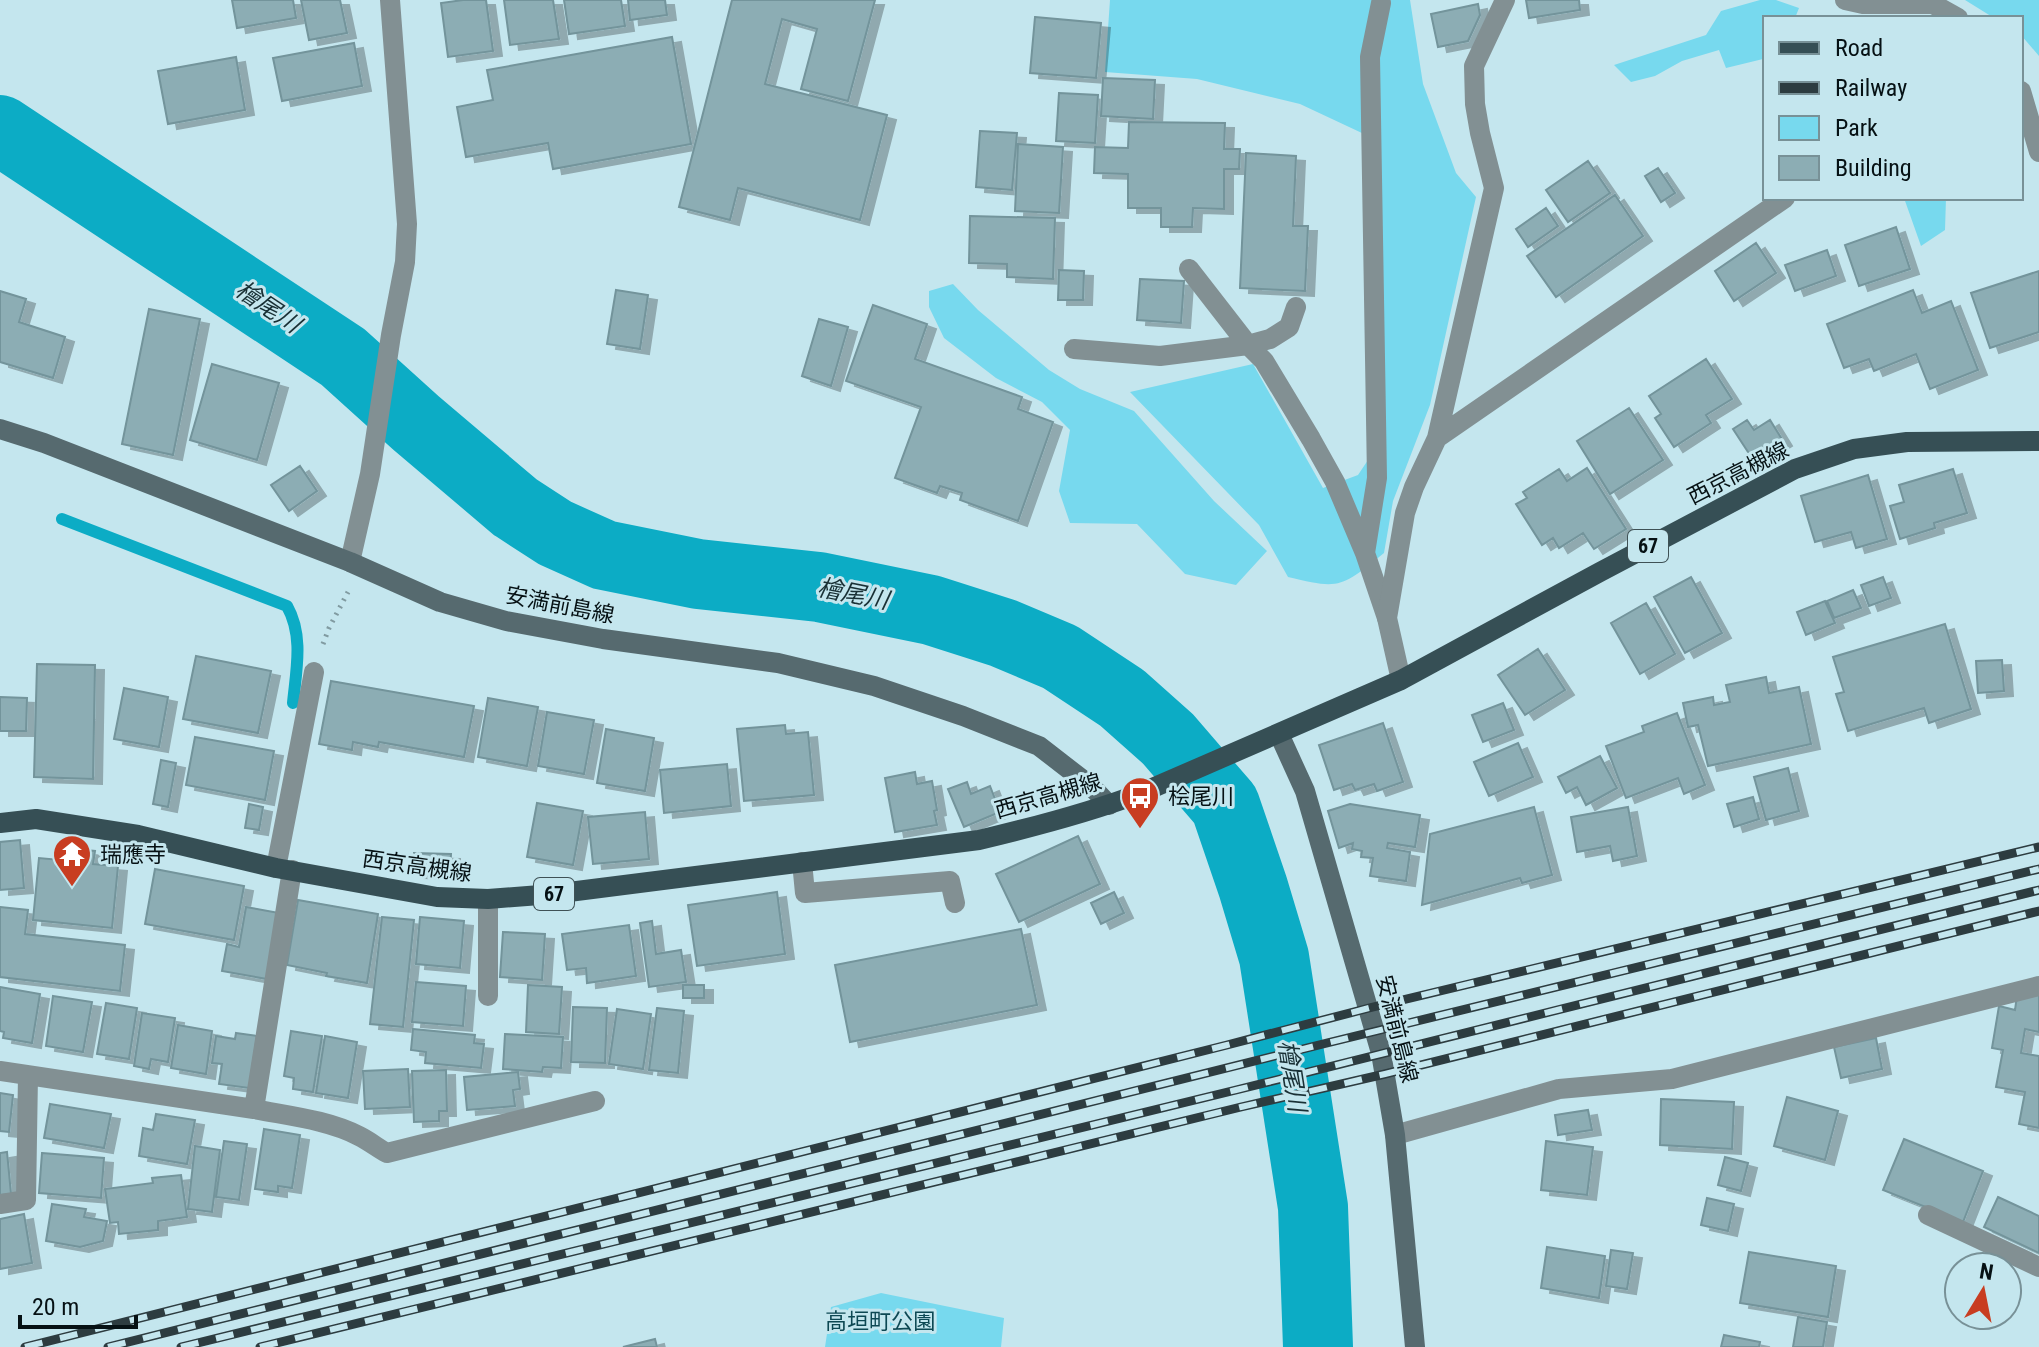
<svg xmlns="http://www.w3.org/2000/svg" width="2039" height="1347" font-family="'Roboto Condensed','Noto Sans JP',sans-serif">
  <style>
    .green { fill: #77d9ee }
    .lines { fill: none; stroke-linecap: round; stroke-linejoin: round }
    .stream { stroke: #0cacc5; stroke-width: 12 }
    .river { stroke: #0cacc5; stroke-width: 70 }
    .building { fill: #8cadb4; stroke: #73949b; stroke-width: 2; filter: url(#shadow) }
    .path { stroke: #819ba1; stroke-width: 5; stroke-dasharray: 2 6; stroke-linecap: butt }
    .service { stroke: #829093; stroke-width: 20 }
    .minor { stroke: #829093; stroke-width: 20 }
    .secondary { stroke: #566a6f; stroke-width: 20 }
    .primary { stroke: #364f55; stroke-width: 20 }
    .rail-casing { stroke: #2d3c40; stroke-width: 9 }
    .rail { stroke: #c4e6ee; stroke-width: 6; stroke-dasharray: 18; stroke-linecap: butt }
    .labels { text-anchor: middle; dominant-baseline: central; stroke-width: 6; stroke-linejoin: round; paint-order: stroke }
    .shield { fill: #c4e6ee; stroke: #3f5155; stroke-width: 2 }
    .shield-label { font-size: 20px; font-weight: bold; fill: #061114 }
    .street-label { font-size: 22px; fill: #061114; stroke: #c4e6ee }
    .poi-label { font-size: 22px; fill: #061114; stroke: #c4e6ee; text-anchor: start }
    .park-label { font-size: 22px; fill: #0d4853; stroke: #c4e6ee }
    .water-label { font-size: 24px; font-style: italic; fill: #193035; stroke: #c4e6ee }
  </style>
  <defs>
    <filter id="shadow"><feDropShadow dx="9" dy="5" stdDeviation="0" flood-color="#0004"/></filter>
  </defs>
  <rect width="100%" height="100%" fill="#c4e6ee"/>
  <path class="green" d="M1110,0H1410L1423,84L1456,173L1476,197L1430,405L1393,501L1384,553C1342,587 1341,590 1288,577L1259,525L1130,392L1253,364L1323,488L1358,475L1384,436L1379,141L1300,104L1197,79L1105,72Z
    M1760,0H1776L1799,8L1795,18H1765V57L1763,59L1726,68L1719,50L1682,61L1655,76L1631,82L1614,65L1706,35L1721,11Z
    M1965,0H2039V56L2021,35V18H1994Z
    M1904,198H1946L1945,230L1921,246Z
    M953,284L978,310L1049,370L1080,389L1134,411L1214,501L1267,551L1236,585L1185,574L1137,524L1070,523L1059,491L1070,430L1042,402L996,378L944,338L929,307V291Z
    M881,1293L1004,1318L1001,1347H825L831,1307Z"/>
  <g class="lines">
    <path class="stream" d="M62,519L287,606C304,636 296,671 293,703"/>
    <path class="river" d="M0,130L343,357L416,423L515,507L555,533L604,555L698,574L819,587L931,610L1003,633L1060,657L1122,698L1168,739L1225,805L1253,887L1274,957L1313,1207L1318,1347"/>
  </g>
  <path class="building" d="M232,0H293L296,18L237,28Z
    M301,0H340L347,33L309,40Z
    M463,0H486L493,51L448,57L441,3Z
    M504,0H553L559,39L510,45Z
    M564,0H621L625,26L569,34Z
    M628,0H665L667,15L630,20Z
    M732,0H875L848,101L801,89L817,29L782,19L765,84L887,115L860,220L738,188L730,220L679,207Z
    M1526,0H1579L1580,10L1529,18Z
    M1478,4L1480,15L1468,41L1438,47L1431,14Z
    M1035,17L1101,23L1096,78L1030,73Z
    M672,37L691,144L553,169L548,143L466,157L457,107L493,100L487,70Z
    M354,43L362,86L282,101L273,58Z
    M236,57L245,110L168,124L158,71Z
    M1103,78L1155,80L1153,119L1101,116Z
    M1059,93L1098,95L1095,143L1056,141Z
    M1129,122L1225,123L1224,149H1240L1239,169H1224V209L1193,208L1192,227H1161V208H1128V174L1094,173L1095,147L1128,148Z
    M980,131L1017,133L1012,190L976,187Z
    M1018,144L1063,147L1059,213L1015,211Z
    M1246,153L1296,156L1293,226H1308L1305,291L1240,288Z
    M1588,161L1610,193L1568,222L1546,190Z
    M1658,168L1675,193L1661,202L1645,176Z
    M1615,195L1643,236L1556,297L1527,256Z
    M1546,208L1558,226L1528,247L1516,229Z
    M970,216L1055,218L1053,279L1007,277V264L969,263Z
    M1896,227L1910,269L1859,286L1845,245Z
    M1756,243L1776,273L1734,301L1715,271Z
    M1827,250L1836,276L1795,291L1785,265Z
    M1059,270L1084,271L1083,300H1058Z
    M2039,271V332L1990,348L1971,293Z
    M1140,279L1184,281L1181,323L1137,320Z
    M616,290L648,295L640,349L607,344Z
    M1913,290L1922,313L1951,301L1978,370L1930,389L1916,354L1874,371L1869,359L1844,368L1827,324Z
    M0,291L26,299L19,322L65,337L53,378L0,362Z
    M873,305L927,324L915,359L1022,397L1018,409L1053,422L1018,521L960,500L962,493L940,486L937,493L895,478L921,407L846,381Z
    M149,309L200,319L173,455L122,444Z
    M819,319L848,327L831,386L802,376Z
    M1706,359L1732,399L1706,415L1711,423L1674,447L1655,418L1661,414L1649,396Z
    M212,364L279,383L257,460L190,440Z
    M1629,408L1663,460L1610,494L1577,441Z
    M1747,420L1754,430L1770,420L1783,441L1759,456L1755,451L1750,455L1733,429Z
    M300,466L317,491L289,511L271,485Z
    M1587,468L1626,529L1594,549L1583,533L1559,548L1553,538L1542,545L1516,504L1527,498L1523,492L1559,469L1567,481Z
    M1953,469L1967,513L1934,523L1935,528L1900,539L1890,506L1904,502L1899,485Z
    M1868,475L1887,539L1856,548L1851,532L1815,542L1801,496Z
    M1691,577L1722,633L1685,653L1654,597Z
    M1883,577L1891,598L1869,606L1861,585Z
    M1853,590L1861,608L1834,618L1827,601Z
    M1825,601L1835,623L1806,635L1797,612Z
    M1646,603L1675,654L1640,674L1611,623Z
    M1945,624L1971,709L1929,723L1924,708L1848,731L1836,694L1844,692L1833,657Z
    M1538,649L1565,690L1525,715L1498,675Z
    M196,656L271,671L258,733L183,719Z
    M2002,660L2004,691L1978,693L1976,661Z
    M37,664L95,665L93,779L34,777Z
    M1766,677L1769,693L1799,687L1811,744L1708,766L1698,725L1688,727L1683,703L1713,697L1714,705L1730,702L1726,685Z
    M331,681L474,706L464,757L379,742L378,747L353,742L352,750L319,744Z
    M124,688L168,697L159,747L114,739Z
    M0,697L27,698L26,731H0Z
    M488,698L538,707L527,766L478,757Z
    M1503,703L1514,730L1483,742L1472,715Z
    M547,712L594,720L584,774L538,766Z
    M1677,713L1705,785L1684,794L1678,778L1626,798L1606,746L1644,732L1642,726Z
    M1383,723L1403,782L1377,791L1374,784L1355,790L1352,784L1334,790L1319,745Z
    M785,725L786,734L808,732L814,795L744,801L737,729Z
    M606,729L654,738L645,791L597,783Z
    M195,737L274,751L265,800L186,785Z
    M1518,743L1533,777L1489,796L1474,762Z
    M1600,756L1617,788L1586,805L1577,787L1566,793L1558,777Z
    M161,760L176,763L168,807L153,804Z
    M727,764L731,806L664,813L660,770Z
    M1788,768L1799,811L1766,820L1754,777Z
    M915,772L917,784L932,781L937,810L934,811L937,825L895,832L885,778Z
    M967,782L971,794L990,786L1000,812L964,827L948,789Z
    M1753,797L1759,819L1734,827L1727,804Z
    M537,803L583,811L573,865L527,857Z
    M249,804L263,807L259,830L245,828Z
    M1350,804L1420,815L1415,847L1388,843L1387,848L1410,852L1406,881L1370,876L1373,858L1361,857L1362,851L1352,849L1353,843L1339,848L1328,811Z
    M1534,807L1552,875L1522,883L1520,878L1422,905L1430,834Z
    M1628,807L1637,856L1613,861L1610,846L1577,852L1571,817Z
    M645,812L649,859L593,864L588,817Z
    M1078,836L1100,884L1019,922L996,874Z
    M20,840L24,888L0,890V842Z
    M61,848L95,851L93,864L118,866L112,928L33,920L39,858L60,860Z
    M414,853L451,854L450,874L414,873Z
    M155,869L244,886L234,940L145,924Z
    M777,892L785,954L697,966L688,905Z
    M1114,892L1124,913L1101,924L1091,903Z
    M298,900L378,914L367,983L326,976L327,973L287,965Z
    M0,907L28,910L25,934L125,945L120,991L0,977Z
    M246,907L279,913L267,979L222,971L227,944L239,947Z
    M382,917L414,920L403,1027L370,1024Z
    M420,917L464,921L460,968L416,964Z
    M652,921L656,954L681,950L686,982L649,987L640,923Z
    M629,925L636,976L587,983L586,968L567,970L562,934Z
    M1021,929L1037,1005L850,1042L835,965Z
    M503,932L545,934L542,980L500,977Z
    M416,982L466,986L463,1026L412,1022Z
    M528,985L562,987L559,1034L526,1032Z
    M683,985H704V998H683Z
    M0,987L40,994L32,1043L3,1038L4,1032L0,1031Z
    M2018,989L2039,992V1032L2025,1029L2021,1053L2039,1056V1128L2019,1124L2025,1092L1996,1087L2003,1050L1992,1048L1999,1006L2015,1010Z
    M53,996L92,1002L83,1052L46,1046Z
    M106,1003L137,1008L129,1059L97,1054Z
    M573,1007L607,1008L605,1063L571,1062Z
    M657,1008L684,1011L678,1073L649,1070Z
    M617,1009L651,1014L643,1069L609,1064Z
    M142,1013L175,1018L168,1062L151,1059L149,1069L134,1066Z
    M178,1025L212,1031L206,1074L171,1068Z
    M413,1029L475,1035L474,1043L484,1044L481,1068L425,1063L426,1052L411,1050Z
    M291,1031L322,1036L313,1092L293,1089L294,1078L284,1076Z
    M236,1033L257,1036L249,1088L219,1084L222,1064L212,1063L216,1036L235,1039Z
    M505,1034L563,1037L561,1068L543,1067L542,1072L503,1069Z
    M325,1036L357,1042L348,1098L316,1093Z
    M1876,1038L1882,1069L1841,1078L1834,1047Z
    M408,1069L410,1107L365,1109L363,1071Z
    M446,1070L447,1111H439V1121L414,1122L412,1071Z
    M518,1072L520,1089L513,1090L515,1106L467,1110L464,1077Z
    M0,1093L13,1095L9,1132L0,1131Z
    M1787,1097L1838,1111L1825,1160L1774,1146Z
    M1661,1099L1734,1102L1732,1149L1660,1145Z
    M50,1104L111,1114L104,1148L44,1138Z
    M1588,1110L1592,1130L1558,1135L1555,1115Z
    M156,1114L195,1120L187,1164L139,1156L143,1128L153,1130Z
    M264,1129L300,1135L292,1188L278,1186V1192L255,1189Z
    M1904,1139L1983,1171L1963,1222L1883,1190Z
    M224,1141L247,1144L239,1200L216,1197Z
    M1546,1141L1593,1147L1587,1195L1541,1190Z
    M195,1146L220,1150L212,1212L188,1209Z
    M7,1152L11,1194L0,1195V1153Z
    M42,1153L104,1158L101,1198L39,1193Z
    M1725,1157L1748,1163L1741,1191L1718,1185Z
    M181,1175L187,1217L158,1221V1230L119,1234L118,1222L110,1223L105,1189L153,1183L152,1178Z
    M1998,1197L2039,1216V1253L1984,1227Z
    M1707,1198L1734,1204L1728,1231L1701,1225Z
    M52,1204L86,1209L84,1217L107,1221L103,1241L80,1247L46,1241Z
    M24,1214L32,1263L0,1269V1219Z
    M1547,1247L1605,1256L1599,1298L1541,1288Z
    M1611,1250L1633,1253L1627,1289L1606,1286Z
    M1749,1252L1836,1266L1828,1317L1740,1303Z
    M1798,1317L1827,1322L1823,1347H1793Z
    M1724,1335L1760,1342L1759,1347H1721Z
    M655,1339L657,1347H623Z"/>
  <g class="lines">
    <path class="path" d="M323,644L329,628L348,592"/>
    <path class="service" d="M1189,269L1248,345L1270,339L1289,327L1296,307
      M1074,349L1160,356L1248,345L1264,361L1311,439L1335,482L1365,553L1387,618
      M1365,553L1377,478L1370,57L1381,3
      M802,862L805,893L950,881L955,903"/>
    <path class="minor" d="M1845,0L1863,4H1933L1958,18
      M2021,91L2039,152
      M1437,438L1785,198
      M350,562L370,474L391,335L405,262L407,224L390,0
      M1401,680L1387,618L1405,513L1414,487L1437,438L1494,188L1480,133L1475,104L1474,66L1505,0
      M276,868L314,672
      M488,996V899
      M0,1071L254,1109C289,1116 328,1120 359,1136C369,1141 378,1148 387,1153L595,1101
      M254,1109L292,870
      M1395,1135L1559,1089L1672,1079L2039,986
      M0,1204L26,1200L28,1075
      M1928,1215L2039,1267"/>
    <path class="secondary" d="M0,429L44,443L350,562L440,602L506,621L603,639L778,663L874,686L963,716L1039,746L1092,787L1109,805
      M1279,734L1305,791L1381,1053L1395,1135L1415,1347"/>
    <path class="primary" d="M0,823L36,819L138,835L276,868L437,897L488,899L553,894L979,840C1034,827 1088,813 1141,793L1401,680L1600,572L1795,469L1854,449L1907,442L2039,441"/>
    <g class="rail-casing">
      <path id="rail" d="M25,1347L1227,1045L1369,1008L2039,847
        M108,1347L1327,1043L2039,869
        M181,1347L1236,1090L2039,890
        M260,1347L1241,1107L1385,1074L2039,911"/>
    </g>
    <use href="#rail" class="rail"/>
  </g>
  <defs>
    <g id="bus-pin" transform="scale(2)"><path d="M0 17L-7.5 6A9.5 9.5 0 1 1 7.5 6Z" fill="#c83d21" stroke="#c4e6ee"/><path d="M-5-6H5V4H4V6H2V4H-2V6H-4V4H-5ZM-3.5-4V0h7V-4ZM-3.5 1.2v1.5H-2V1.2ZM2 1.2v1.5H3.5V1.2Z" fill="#fff"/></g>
    <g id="temple-pin" transform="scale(2)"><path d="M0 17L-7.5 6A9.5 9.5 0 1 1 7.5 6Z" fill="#c83d21" stroke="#c4e6ee"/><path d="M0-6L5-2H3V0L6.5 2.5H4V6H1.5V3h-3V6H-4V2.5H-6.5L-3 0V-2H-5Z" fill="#fff"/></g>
  </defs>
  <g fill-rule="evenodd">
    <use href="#bus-pin" x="1140" y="796"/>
    <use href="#temple-pin" x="72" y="854"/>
  </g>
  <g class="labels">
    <g class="shield">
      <rect x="1628" y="530" width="40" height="32" rx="6"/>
      <rect x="534" y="878" width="40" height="32" rx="6"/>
    </g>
    <g class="shield-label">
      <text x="1648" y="546">67</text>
      <text x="554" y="894">67</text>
    </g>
    <g class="street-label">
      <text transform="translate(1738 473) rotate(-27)">西京高槻線</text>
      <text transform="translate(560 605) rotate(11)">安満前島線</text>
      <text transform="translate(1048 796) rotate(-16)">西京高槻線</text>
      <text transform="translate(417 866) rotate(8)">西京高槻線</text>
      <text transform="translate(1397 1029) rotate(76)">安満前島線</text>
    </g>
    <g class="poi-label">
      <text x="1168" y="796">桧尾川</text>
      <text x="100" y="854">瑞應寺</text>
    </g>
    <g class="park-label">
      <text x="880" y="1321">高垣町公園</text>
    </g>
    <g class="water-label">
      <text transform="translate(268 307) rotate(34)">檜尾川</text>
      <text transform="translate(853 594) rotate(11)">檜尾川</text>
      <text transform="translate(1292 1076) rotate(81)">檜尾川</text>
    </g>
  </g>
  <rect x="1763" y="16" width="260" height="184" fill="#c4e6ee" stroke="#789197" stroke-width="2"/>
  <rect x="1779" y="42" width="40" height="12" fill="#364f55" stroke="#789197" stroke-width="2"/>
  <text x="1835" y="56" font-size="24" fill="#061114">Road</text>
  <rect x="1779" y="82" width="40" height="12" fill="#2d3c40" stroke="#789197" stroke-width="2"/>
  <text x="1835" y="96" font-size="24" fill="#061114">Railway</text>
  <rect x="1779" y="116" width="40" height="24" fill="#77d9ee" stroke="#789197" stroke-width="2"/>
  <text x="1835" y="136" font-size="24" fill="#061114">Park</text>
  <rect x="1779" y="156" width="40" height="24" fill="#8cadb4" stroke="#789197" stroke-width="2"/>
  <text x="1835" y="176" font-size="24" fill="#061114">Building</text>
  <g transform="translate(1983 1291) rotate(10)"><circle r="38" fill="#c4e6ee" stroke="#789197" stroke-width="2"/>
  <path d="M0-6L14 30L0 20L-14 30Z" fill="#c83d21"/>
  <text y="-12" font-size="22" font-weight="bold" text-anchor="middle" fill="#061114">N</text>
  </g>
  <path d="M20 1315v12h116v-12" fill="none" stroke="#061114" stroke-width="4"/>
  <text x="32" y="1315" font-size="24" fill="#061114" stroke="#c4e6ee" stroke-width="6" paint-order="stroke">20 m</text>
</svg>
